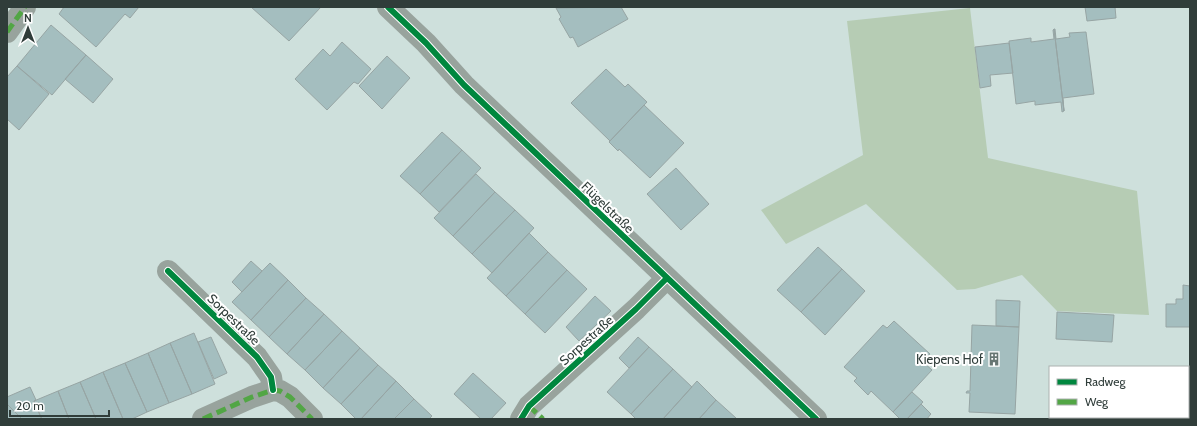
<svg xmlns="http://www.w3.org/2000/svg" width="1197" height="426" font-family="Cabin,sans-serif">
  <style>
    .green { fill: #b6ccb4 }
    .building { fill: #a4bebf; stroke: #97a5a4 }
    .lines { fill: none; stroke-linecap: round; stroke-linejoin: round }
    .minor { stroke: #98a39d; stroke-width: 22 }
    .quiet { stroke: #52a645; stroke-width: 5; stroke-dasharray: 10 5; stroke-linecap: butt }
    .cycleway-casing { stroke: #fff; stroke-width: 8 }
    .cycleway { stroke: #00873e; stroke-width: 6 }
    .labels { text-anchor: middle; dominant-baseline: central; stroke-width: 4; stroke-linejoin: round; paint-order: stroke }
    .street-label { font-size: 13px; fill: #303d3a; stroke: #fff }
    .poi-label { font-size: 13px; fill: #303d3a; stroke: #fff; text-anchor: end }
  </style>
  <rect width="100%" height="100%" fill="#cee0dc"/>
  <path class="green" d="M970,8L988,158L1137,191L1149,315L1057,311L1022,275L975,289L957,290L866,204L786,244L761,210L863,155L847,21Z"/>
  <path class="building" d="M64,7H139L130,18L125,14L96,47L59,14Z
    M251,7H321L289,41Z
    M621,7L628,19L578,47L573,37L570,38L559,19L561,17L556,8Z
    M1085,7H1115L1116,18L1087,21Z
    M51,25L86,55L52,95L17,66Z
    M1054,29L1064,111L1062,112L1061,102L1035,105V101L1016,104L1009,41L1031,38V42L1054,39L1053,30Z
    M1054,29H1055L1056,39L1070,37L1069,33L1086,32L1094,94L1063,98L1064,111Z
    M342,42L371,69L358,84L354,82L327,110L295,79L323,49L330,56Z
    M1009,43L1013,73L990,75L991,86L980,88L975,47Z
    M86,55L113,79L93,103L65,79Z
    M387,56L410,78L382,109L359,86Z
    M17,66L49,94L19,130L7,119V77Z
    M606,69L625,87L628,84L647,102L610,141L571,103Z
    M644,105L684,143L650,178L619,149L618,151L609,142Z
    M442,132L462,150L420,194L400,176Z
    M462,150L481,168L439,212L420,194Z
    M676,168L709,204L681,230L647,194Z
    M476,174L495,192L453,236L434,218Z
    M495,192L515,210L472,254L453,236Z
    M515,210L534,228L492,273L472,254Z
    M529,233L548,252L506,296L487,278Z
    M818,247L842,269L801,312L777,290Z
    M548,252L567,270L525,314L506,296Z
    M251,261L262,271L242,292L232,282Z
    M270,263L288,280L251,320L232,302Z
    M842,269L865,291L825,335L801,312Z
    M567,270L587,289L545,333L525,314Z
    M288,280L306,298L269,337L251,320Z
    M1183,285L1190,286V327H1166V304H1176V299H1183Z
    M595,296L611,311L579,341L566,327Z
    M306,298L324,314L287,354L269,337Z
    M996,300L1020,301L1019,327L996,326Z
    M1057,312L1114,315L1112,342L1056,339Z
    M324,314L342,331L305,370L287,354Z
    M894,321L930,354L923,362L932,370L893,412L871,391L868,395L854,381L857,378L844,367L883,325L887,328Z
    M972,325L1019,327L1015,414L969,412L970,393H966L967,391H970Z
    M342,331L360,348L323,388L305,370Z
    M194,333L215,384L192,394L170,343Z
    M211,337L227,373L214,379L198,342Z
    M638,337L649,347L629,368L619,358Z
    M170,343L192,394L169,403L148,353Z
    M649,347L673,369L631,414L607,392Z
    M360,348L378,365L341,404L323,388Z
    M148,353L169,403L147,412L125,363Z
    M125,363L147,412L132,419H123L103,372Z
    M378,365L396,381L361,419H356L341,404Z
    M673,369L692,387L663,419H636L631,414Z
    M103,372L123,419H96L80,382Z
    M473,373L506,403L491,419H481L454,394Z
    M396,381L414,399L394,419H361Z
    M697,381L716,400L699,419H663Z
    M80,382L96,419H69L58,391Z
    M30,387L36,400L34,401L41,418L40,419H22L7,404V397Z
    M58,391L69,419H42L34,401Z
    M912,392L923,402L907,419H900L893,412Z
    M414,399L432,416L429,419H394Z
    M716,400L736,418L735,419H699Z
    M7,404L22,419H7Z
    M921,404L931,414L930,415L927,419H907Z"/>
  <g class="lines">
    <path class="minor" d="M388,7L426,43L464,85L816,419
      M7,32L25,7
      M168,271L257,357L271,377L273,390
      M203,419L252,397L273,390L280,391L290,397L312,419
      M521,419L529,406L636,309L667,278"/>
    <path class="quiet" d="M7,32L25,7
      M529,406L543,419
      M203,419L252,397L273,390L280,391L290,397L312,419"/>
    <g class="cycleway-casing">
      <path id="cycleway" d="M388,7L426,43L464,85L816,419
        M168,271L257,357L271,377L273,390
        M521,419L529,406L636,309L667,278"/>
    </g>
    <use href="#cycleway" class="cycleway"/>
  </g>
  <defs>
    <g id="building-bare" transform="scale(1.08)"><path d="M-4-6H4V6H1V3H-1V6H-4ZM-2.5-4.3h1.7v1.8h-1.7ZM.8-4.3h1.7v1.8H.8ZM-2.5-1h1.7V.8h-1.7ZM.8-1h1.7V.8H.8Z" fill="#677673" stroke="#fff" stroke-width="2.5" paint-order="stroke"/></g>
  </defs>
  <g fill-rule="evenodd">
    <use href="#building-bare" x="994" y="359"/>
  </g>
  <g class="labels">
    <g class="street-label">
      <text transform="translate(608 207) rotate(44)">Flügelstraße</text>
      <text transform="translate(234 319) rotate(44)">Sorpestraße</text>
      <text transform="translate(586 340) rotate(-42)">Sorpestraße</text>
    </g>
    <g class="poi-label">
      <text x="983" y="359">Kiepens Hof</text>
    </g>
  </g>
  <rect width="1197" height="426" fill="none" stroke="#303d3a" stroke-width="16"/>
  <rect x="1049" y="366" width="140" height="52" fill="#ffffff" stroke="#acb1b0"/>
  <rect x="1057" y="379" width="20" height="6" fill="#00873e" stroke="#acb1b0"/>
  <text x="1085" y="386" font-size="12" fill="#303d3a">Radweg</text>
  <rect x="1057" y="399" width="20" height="6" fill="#52a645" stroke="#acb1b0"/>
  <text x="1085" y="406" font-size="12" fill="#303d3a">Weg</text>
  <g transform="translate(28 28)" stroke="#ffffff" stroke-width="3" paint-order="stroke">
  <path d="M0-3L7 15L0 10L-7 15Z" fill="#303d3a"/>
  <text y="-6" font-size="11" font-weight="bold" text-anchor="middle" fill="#303d3a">N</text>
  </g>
  <path d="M10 410v6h99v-6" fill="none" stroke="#303d3a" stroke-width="2"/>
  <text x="16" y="410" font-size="12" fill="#303d3a" stroke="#ffffff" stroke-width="3" paint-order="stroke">20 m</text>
</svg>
